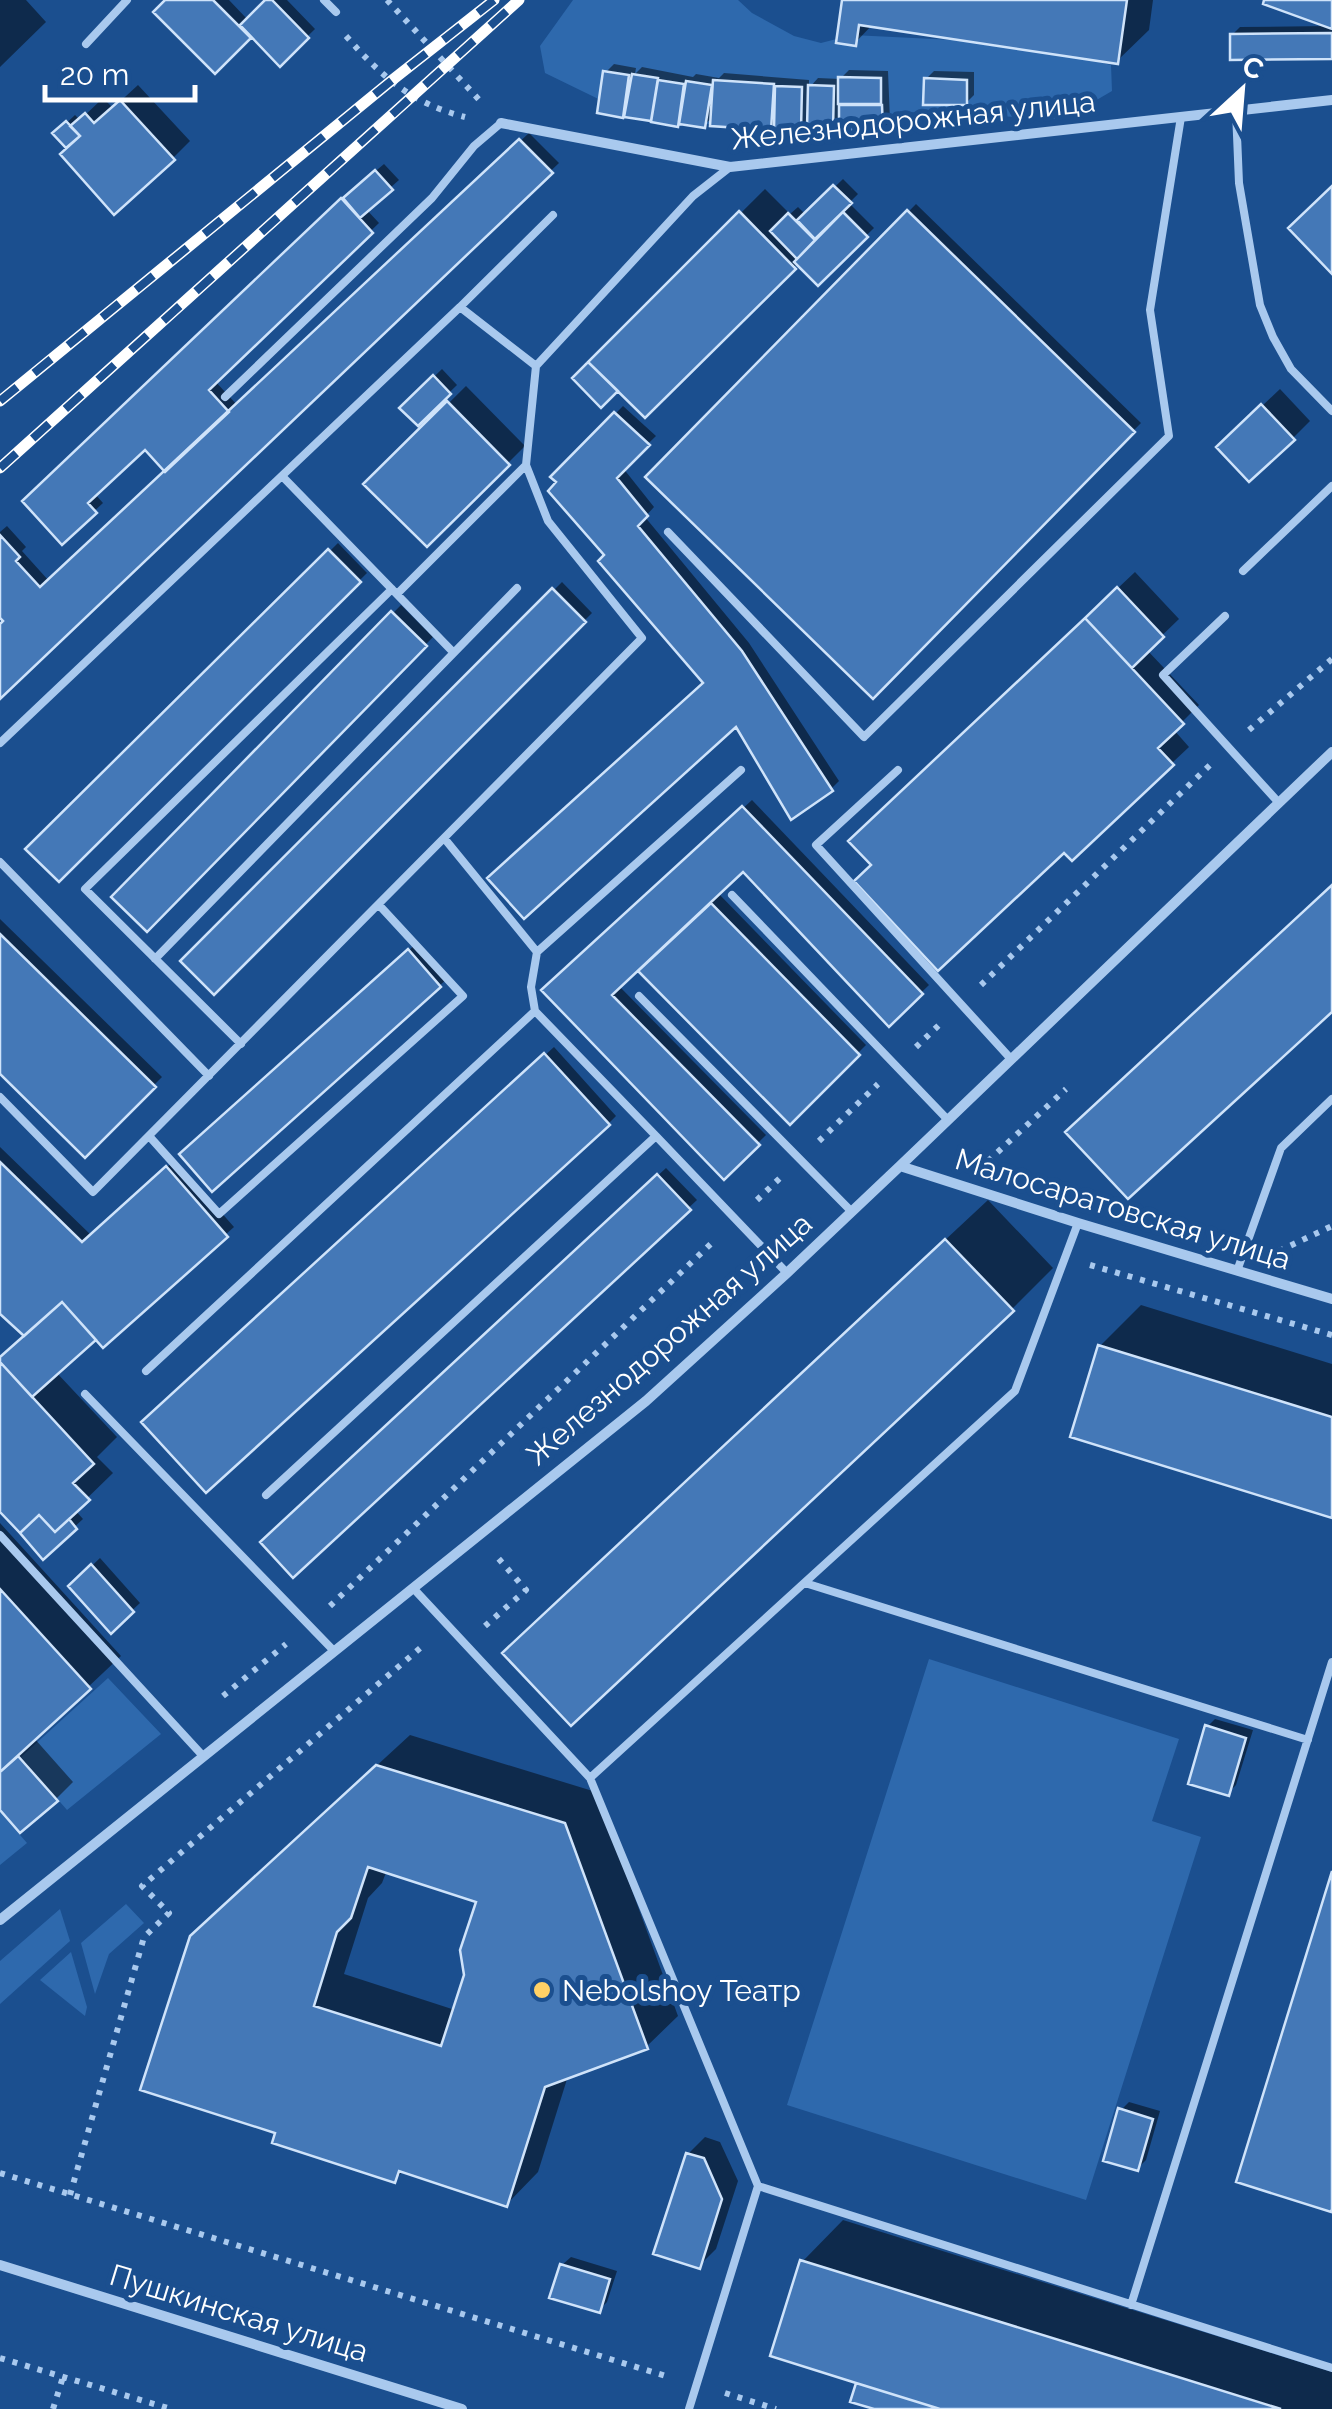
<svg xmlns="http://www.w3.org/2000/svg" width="1332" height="2409" viewBox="0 0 1332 2409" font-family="Raleway,sans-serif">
<rect width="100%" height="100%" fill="#1b4f8f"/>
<path fill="#2e69ad" d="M573,0H738L752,13L794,36L821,43L852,35L954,40L1086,59L1111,65L1112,91L1064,119L908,112L795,138L621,110L545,73L540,46Z
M929,1659L1179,1739L1152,1821L1201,1837L1086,2200L787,2105Z
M108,1678L161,1734L67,1810L21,1757Z
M0,1812L27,1843L0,1865Z
M126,1904L144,1923L109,1954L95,1994L81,1943Z
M60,1909L70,1941L0,2004V1961Z
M71,1952L87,2007L85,2016L40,1980Z"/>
<path fill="#0007" fill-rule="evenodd" d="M0,0H26L46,22L0,67Z
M168,0H229L248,20L269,0H287L315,29L280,63L252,33L215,70Z
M845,0H1153L1149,30L1117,61L873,24L855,43Z
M1267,0H1332V55L1232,35L1240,27L1329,26Z
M614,64L636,68L635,74L642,67L693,77L696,74L719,78L724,73L809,80V88L818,78L840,79L849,70L888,71L890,121L882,129L841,118L832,127L809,118L800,128L777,121L770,127L714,116L704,125L680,121L677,124L600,111L606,72Z
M934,71L974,72V95L966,103L926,79Z
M138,85L190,141L173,158L69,148L56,133L75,115L80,120L103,98L113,108Z
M529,133L559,163L0,696V627L7,621L0,614V532L7,526L26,547L22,551L49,581L168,472L145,447L95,494L103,503L62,541L33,494L352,191L384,164L399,180L366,209L379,223L215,381L238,406Z
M843,179L858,194L849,203L874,228L818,283L798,263L645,415L618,388L575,378L765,189L790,214L798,207L806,215Z
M916,204L1141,423L873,696L649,477Z
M442,369L457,385L418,423L402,408Z
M466,386L525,446L427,544L367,484Z
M1280,389L1310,421L1293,438L1219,447Z
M623,406L656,436L623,468L654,507L645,517L749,643L839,781L831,789L737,723L608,555L553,477Z
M338,543L367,573L59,879L29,849Z
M1135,572L1179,619L1147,650L1199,705L1174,730L1189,747L1172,763L1064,849L874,865L868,824Z
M562,582L592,613L214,991L184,961Z
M401,605L433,637L147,929L115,897Z
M752,800L929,985L889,1024L743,869L718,893L866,1045L790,1121L638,967L619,986L766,1135L724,1176L545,990Z
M0,919L162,1077L85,1154L0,1070Z
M417,943L448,978L213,1188L190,1146Z
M554,1047L616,1116L609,1123L144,1422Z
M0,1147L91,1235L175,1160L234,1227L103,1344L96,1336L56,1372L117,1437L97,1457L113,1473L75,1510L83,1519L43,1556L0,1508V1358L26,1334L0,1310Z
M666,1168L697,1200L294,1574L263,1542Z
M988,1200L1053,1268L1012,1309L505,1653L546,1612Z
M1141,1305L1332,1364V1515L1100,1346Z
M0,1523L121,1656L34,1738L73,1782L56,1799L0,1806Z
M100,1558L140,1603L111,1630L71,1586Z
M1215,1719L1253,1730L1236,1785L1228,1793L1207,1727Z
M410,1735L596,1792L678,2016L646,2047L568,2076L538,2172L507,2204L404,2170L395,2180L278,2132L225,1905ZM387,1870L479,1900L466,1975L455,2010L344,1974L368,1898L382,1883Z
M1129,2102L1160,2111L1146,2160L1138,2168L1121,2110Z
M705,2137L720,2142L738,2181L716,2249L699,2266L688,2154Z
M843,2220L1332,2372V2409H883L858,2384L802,2262Z
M571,2257L617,2271L607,2302L599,2310L562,2265Z"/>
<path fill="#4478b7" stroke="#cfe3fa" stroke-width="2.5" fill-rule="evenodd" d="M165,0H213L251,38L215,74L153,12Z
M265,0H272L309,38L280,67L240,25Z
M842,0H1127L1118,64L859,25L856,46L836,43Z
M1264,0H1332V29L1263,4Z
M1332,33V59L1230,60V34Z
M603,71L629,75L623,118L597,113Z
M632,74L658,78L651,121L624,117Z
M838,77L881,78V104H838Z
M924,78L967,80V105H923Z
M658,80L684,84L678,127L651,122Z
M713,80L774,84L771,130L710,126Z
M686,81L712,85L705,128L679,124Z
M808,85L834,86L833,129L807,128Z
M775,86L802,87L801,130L774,129Z
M120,100L175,160L114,215L60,154L80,136L70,126L85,113L94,123Z
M839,105H882L883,131H839Z
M66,121L80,136L66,148L52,133Z
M519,139L553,173L0,699V624L3,621L0,618V535L20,557L16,561L40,587Z
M375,170L393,190L360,218L343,198Z
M833,185L852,203L815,239L797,220Z
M1332,186V274L1288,228Z
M341,198L373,233L209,390L229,412L165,472L145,450L88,503L97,513L62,545L22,501Z
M907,210L1135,432L873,699L645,477Z
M739,211L796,269L645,418L588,362Z
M843,212L868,237L818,286L794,262Z
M788,213L815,240L797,259L770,231Z
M588,362L618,391L601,408L572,378Z
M433,375L451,394L418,426L399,408Z
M447,401L510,465L427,547L363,484Z
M1261,404L1295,440L1249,482L1216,447Z
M614,412L650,445L617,478L648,516L638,526L742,651L833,791L791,820L736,727L524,919L487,878L703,683L598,561L604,555L548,491L556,482L550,477Z
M328,549L361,582L59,882L25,849Z
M1117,587L1164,637L1132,668L1085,618Z
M552,588L586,622L214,995L180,961Z
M391,611L427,646L147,932L111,897Z
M1085,618L1184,724L1158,748L1174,765L1072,861L1064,853L938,971L854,881L871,865L848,841Z
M742,806L923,994L889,1027L743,872L612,995L760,1145L724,1180L541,990Z
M1332,885V1012L1128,1199L1065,1132Z
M711,903L860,1055L790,1125L638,971Z
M0,934L156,1087L85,1158L0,1074Z
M408,949L441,987L212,1192L179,1154Z
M544,1053L610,1125L206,1493L141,1422Z
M0,1162L82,1242L166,1166L228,1237L103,1348L62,1302L24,1336L0,1314Z
M657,1174L691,1210L293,1578L260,1542Z
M945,1239L1014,1311L571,1726L502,1653Z
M62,1302L96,1340L32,1397L0,1362V1357Z
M1098,1345L1332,1417V1518L1070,1437Z
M0,1362L94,1464L73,1483L90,1500L55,1532L39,1515L20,1533L0,1512Z
M39,1515L55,1532L69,1519L77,1529L43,1560L20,1533Z
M91,1564L134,1612L111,1634L68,1586Z
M0,1589L91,1689L0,1772Z
M1205,1725L1246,1738L1229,1796L1188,1784Z
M18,1756L58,1801L20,1833L0,1810V1772Z
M376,1765L565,1823L648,2049L545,2087L507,2207L399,2171L395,2183L272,2143L275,2133L140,2090L190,1936ZM368,1867L476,1902L460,1950L464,1975L441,2046L314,2006L337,1932L351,1918Z
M1332,1871V2209L1331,2212L1236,2182Z
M1118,2108L1153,2119L1138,2171L1103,2161Z
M686,2153L704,2158L722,2199L700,2269L653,2254Z
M800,2260L1114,2357L1281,2409H940L856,2383L770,2356Z
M560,2264L610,2279L600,2313L549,2298Z
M856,2383L940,2409H874L850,2402Z"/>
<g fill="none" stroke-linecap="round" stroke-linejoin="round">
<path stroke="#a9c9ee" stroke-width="6" stroke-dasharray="5 8" stroke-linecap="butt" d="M387,0L483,104
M346,36C382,77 411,103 465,117
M1249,730L1332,659
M981,985L1210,765
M916,1047L939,1025
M819,1141L878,1084
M988,1161L1066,1089
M757,1200L781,1177
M1279,1251L1332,1226
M1090,1265L1332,1335
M330,1606L716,1239
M485,1626L526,1590L498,1558
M223,1696L286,1644
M0,2173L669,2377
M70,2195L144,1937L169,1913L142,1886L425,1644
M0,2358L171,2409
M725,2393L776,2409
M53,2409L63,2377"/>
<path stroke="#a9c9ee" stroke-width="8" d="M324,0L336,12
M86,44L127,0
M1236,111L1239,183L1260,305L1273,337L1291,369L1332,411
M460,307L553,215
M225,397L432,198L474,146L501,123
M282,476L453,652
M668,532L864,737L1169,436L1150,310L1181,117
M1243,571L1332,486
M397,594L526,465
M1225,616L1163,675L1279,803
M0,743L460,307L536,366
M898,770L816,845L1011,1059
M0,862L209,1076
M732,895L947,1119
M537,952L741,770
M155,959L517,588
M639,996L851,1211
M241,1044L85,889L392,589
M0,1097L93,1192L444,838
M149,1136L219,1214L463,996L379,905
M656,1136L787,1273
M1237,1271L1281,1148L1332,1099
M146,1371L535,1011
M85,1394L334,1651
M266,1495L656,1136L535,1011L531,987L537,952L444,838L642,638L548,521L526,465L536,366L693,196L730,167
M0,1535L203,1756
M805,1583L1308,1740
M413,1588L590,1778L1015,1391L1078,1223
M590,1778L758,2186L689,2409
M758,2186L1332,2368
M1131,2305L1332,1662"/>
<path stroke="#a9c9ee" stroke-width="10" d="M501,123L730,167L1332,100
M900,1166L1078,1223L1332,1299
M0,1920L646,1401L787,1273L900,1166L1332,752
M0,2265L462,2409"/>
<defs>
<path id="rail" d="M0,401L391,81L494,0
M0,468L519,0"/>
</defs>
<use href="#rail" stroke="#fff" stroke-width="11"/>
<use href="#rail" stroke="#1b4f8f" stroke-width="8" stroke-dasharray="22" stroke-linecap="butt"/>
</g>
<circle fill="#ffd166" stroke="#1b4f8f" stroke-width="4" cx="542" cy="1990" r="10"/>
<g text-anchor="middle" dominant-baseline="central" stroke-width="10" stroke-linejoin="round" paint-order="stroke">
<g font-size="30" fill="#fff" stroke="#1b4f8f">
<text transform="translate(913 120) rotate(-6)">Железнодорожная улица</text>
<text transform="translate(1123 1209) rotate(17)">Малосаратовская улица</text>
<text transform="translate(669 1339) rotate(-41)">Железнодорожная улица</text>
<text transform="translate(239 2313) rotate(17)">Пушкинская улица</text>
</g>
<g font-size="30" fill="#fff" stroke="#1b4f8f" text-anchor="start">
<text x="562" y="1990">Nebolshoy Театр</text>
</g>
</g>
<g transform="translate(1242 90) rotate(26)" stroke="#1b4f8f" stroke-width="8" paint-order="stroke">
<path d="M0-8L18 38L0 25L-18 38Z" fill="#ffffff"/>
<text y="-15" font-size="28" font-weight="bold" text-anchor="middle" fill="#ffffff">С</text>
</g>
<path d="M45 85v15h150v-15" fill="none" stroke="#ffffff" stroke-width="5"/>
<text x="60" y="85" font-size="30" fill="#ffffff" stroke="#1b4f8f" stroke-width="8" paint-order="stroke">20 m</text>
</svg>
